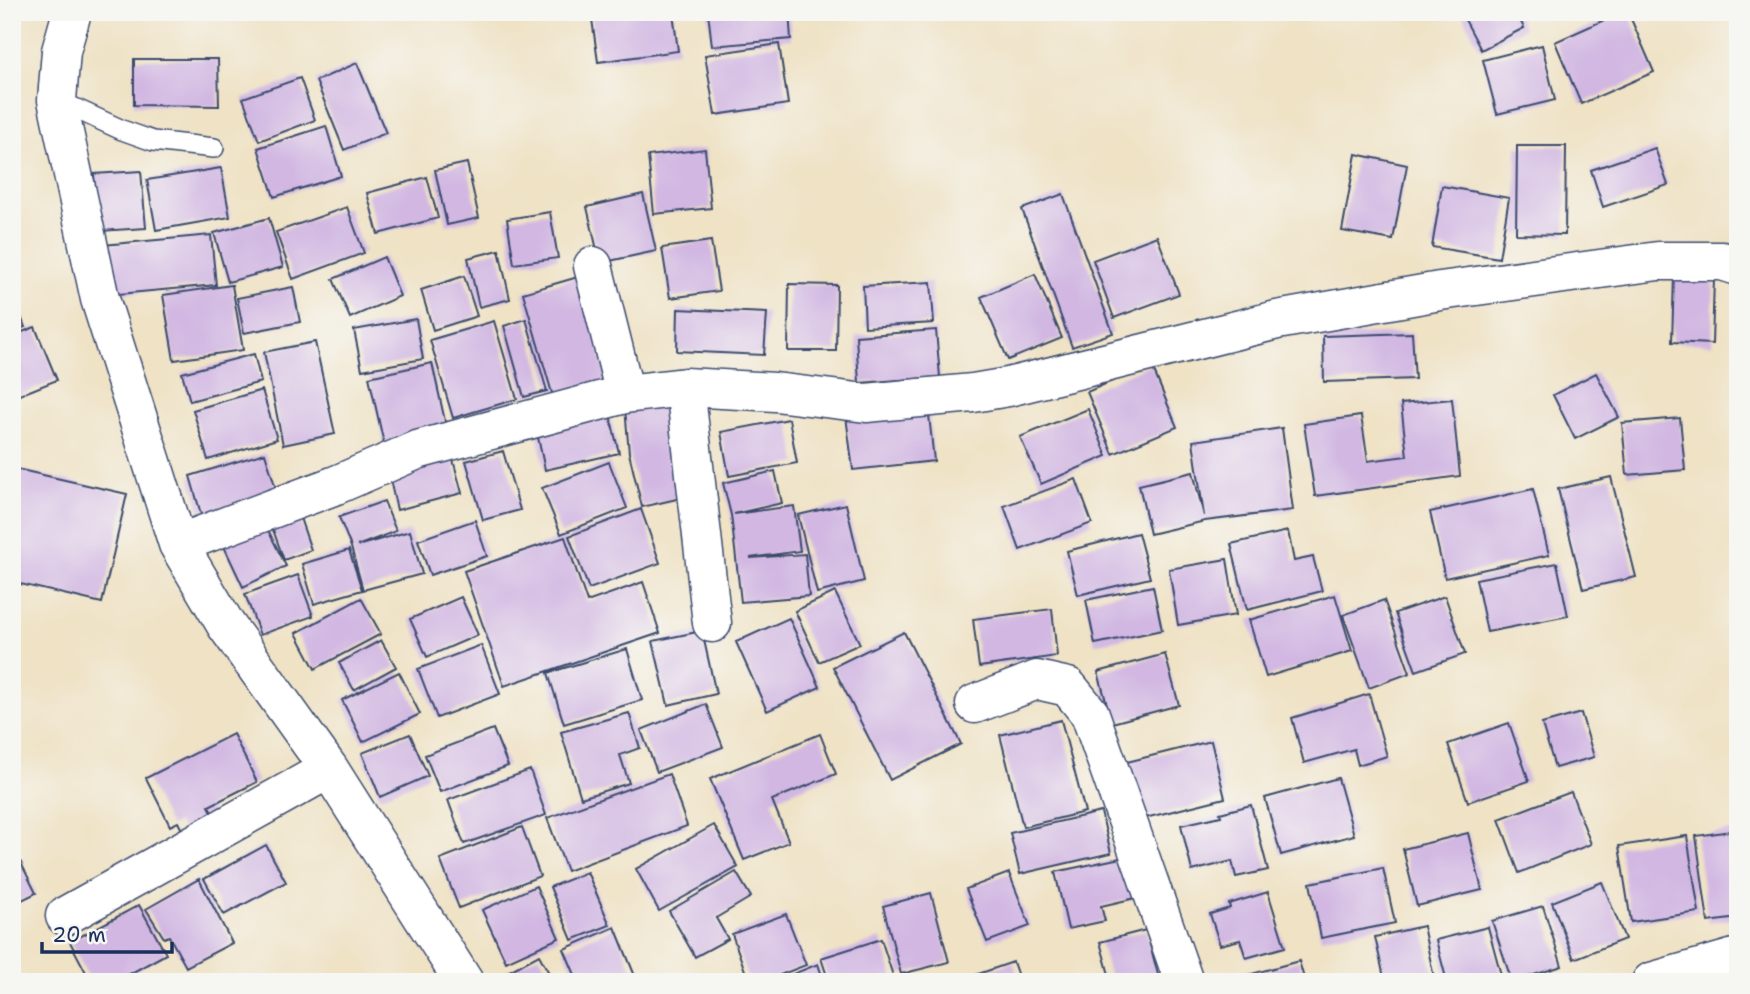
<svg xmlns="http://www.w3.org/2000/svg" width="1750" height="994" viewBox="0 0 1750 994" font-family="'Shantell Sans',sans-serif">
<rect width="100%" height="100%" fill="#f6f6f2"/>
<filter id="ink" filterUnits="userSpaceOnUse"><feTurbulence type="fractalNoise" baseFrequency=".0143" numOctaves="2"/><feDisplacementMap in="SourceGraphic" scale="14" xChannelSelector="R" yChannelSelector="G"/><feConvolveMatrix kernelMatrix="1 2 1 2 8 2 1 2 1" color-interpolation-filters="sRGB"/></filter>
<filter id="wash" filterUnits="userSpaceOnUse"><feTurbulence type="fractalNoise" baseFrequency=".00686" numOctaves="4" result="noise"/><feDisplacementMap in="SourceGraphic" scale="28" xChannelSelector="R" yChannelSelector="G"/><feGaussianBlur stdDeviation="1.57" result="paint"/><feColorMatrix in="noise" values="0 0 0 0 0 0 0 0 0 0 0 0 0 0 0 0 0 1.4 0 .05"/><feComposite in="paint" operator="in"/></filter>
<g filter="url(#wash)">
<rect width="100%" height="100%" fill="#efe2c5"/>
<g id="blocks">
<path fill="#d1b7e2" d="M591,12H673L678,51L598,62Z
M708,12H789L791,39L712,46Z
M1471,12H1516L1524,28L1481,50L1463,16Z
M1622,12H1628L1654,72L1581,104L1555,42Z
M779,44L788,104L715,115L705,55Z
M1542,45L1555,100L1497,114L1483,60Z
M134,59H218L219,106L134,105Z
M357,63L386,133L344,150L316,81Z
M300,78L315,120L259,141L243,98Z
M326,126L341,176L274,197L258,148Z
M1517,146H1566L1565,235L1516,234Z
M1655,148L1668,185L1603,207L1591,170Z
M705,149L711,208L654,214L648,156Z
M1356,154L1407,165L1393,240L1342,231Z
M467,163L479,218L447,225L435,170Z
M221,168L230,217L156,230L147,180Z
M141,171L146,228L99,231L94,174Z
M427,177L438,218L378,234L367,193Z
M1442,186L1509,198L1499,258L1432,247Z
M643,194L656,251L600,263L587,207Z
M1063,194L1113,333L1072,347L1022,209Z
M347,207L364,253L293,279L276,232Z
M550,212L558,258L514,264L507,219Z
M269,218L283,267L228,282L214,233Z
M211,235L216,285L108,295L103,245Z
M1157,236L1179,294L1114,318L1093,260Z
M711,241L719,291L670,298L662,248Z
M499,250L510,299L479,307L468,258Z
M384,257L400,296L350,318L333,279Z
M1035,274L1062,338L1008,360L981,297Z
M464,276L477,316L433,330L421,290Z
M1674,276L1714,278L1712,344L1672,342Z
M578,277L609,384L554,400L523,293Z
M931,282L934,323L865,327L863,286Z
M789,284L837,285L836,351H788Z
M232,285L243,350L174,360L163,295Z
M293,287L300,322L244,333L237,298Z
M12,293L25,327L12,331Z
M678,309L767,313L764,355L677,351Z
M416,319L423,359L362,370L354,330Z
M526,319L547,391L524,397L504,326Z
M494,321L517,399L453,418L430,340Z
M35,327L57,380L12,398V336Z
M936,330L940,377L859,383L856,336Z
M1412,333L1415,379L1324,382L1323,336Z
M315,342L335,434L283,445L264,352Z
M254,354L261,382L190,401L182,373Z
M432,363L447,430L384,444L369,377Z
M1151,364L1177,427L1113,454L1087,392Z
M1596,373L1619,417L1575,439L1553,395Z
M262,390L277,439L208,460L193,410Z
M673,396L690,496L642,507L629,453L625,408Z
M1452,399L1460,476L1315,496L1304,424L1361,416L1368,461L1407,456L1401,404Z
M928,406L934,461L853,470L846,416Z
M1088,409L1107,456L1041,484L1020,437Z
M609,411L619,453L545,470L536,428Z
M1680,418L1685,470L1627,475L1622,423Z
M789,419L797,463L729,476L721,432Z
M1282,428L1293,510L1205,521L1150,534L1139,485L1193,472L1204,516L1193,441Z
M503,451L520,510L483,520L466,461Z
M265,453L281,505L205,528L190,476Z
M452,456L462,493L397,510L388,471Z
M609,462L627,508L561,534L542,488Z
M12,468L127,494L102,603L12,582Z
M775,471L782,503L734,514L794,506L800,551L750,558L805,554L809,596L741,602L731,515L723,483Z
M1611,477L1636,577L1583,589L1558,489Z
M1076,479L1092,523L1020,550L1004,506Z
M1533,489L1549,555L1445,578L1430,512Z
M384,501L396,531L357,546L410,531L422,574L363,590L351,547L339,517Z
M846,504L864,581L817,593L798,515Z
M641,509L660,563L589,589L569,536Z
M299,515L311,550L284,560L271,524Z
M263,520L286,566L243,587L221,540Z
M475,520L487,556L430,575L418,540Z
M1288,531L1294,561L1313,557L1322,591L1247,610L1231,544Z
M1138,533L1150,578L1078,595L1067,551Z
M565,537L587,602L643,582L660,633L504,686L464,571Z
M349,550L362,590L314,604L302,564Z
M1227,559L1236,615L1178,625L1169,569Z
M1557,563L1568,616L1487,632L1476,579Z
M298,575L313,616L260,635L245,594Z
M1153,586L1162,630L1095,644L1086,600Z
M835,592L860,644L819,662L795,611Z
M1335,595L1352,651L1266,677L1249,620Z
M1445,596L1465,654L1416,671L1395,613Z
M461,597L478,635L427,657L410,619Z
M361,598L381,634L315,669L296,633Z
M1384,600L1410,673L1369,688L1343,615Z
M1052,609L1057,656L979,667L973,619Z
M789,618L820,687L767,711L736,642Z
M702,631L716,694L668,705L653,641Z
M904,632L961,744L890,780L833,667Z
M381,640L396,667L354,690L339,663Z
M481,645L500,694L437,718L418,669Z
M627,649L642,700L564,724L548,673Z
M1165,654L1179,705L1112,723L1098,672Z
M399,672L420,714L363,742L342,700Z
M1369,694L1387,756L1358,765L1354,749L1304,763L1292,718Z
M706,704L723,747L657,772L641,730Z
M629,713L640,748L620,755L629,783L581,798L561,732Z
M1581,713L1594,757L1555,768L1542,724Z
M1061,720L1085,812L1023,827L1000,735Z
M1509,723L1529,781L1468,802L1448,744Z
M493,729L508,766L440,792L425,755Z
M233,734L257,782L209,806L217,822L186,838L178,822L170,826L146,778Z
M410,734L428,776L380,797L362,753Z
M820,734L836,774L772,800L789,842L744,860L710,779Z
M1211,741L1225,798L1137,820L1123,763Z
M530,770L546,815L464,844L448,800Z
M669,774L687,826L567,871L547,818Z
M1338,778L1354,835L1281,855L1265,798Z
M1571,792L1591,844L1519,873L1499,819Z
M1251,805L1268,870L1236,877L1232,861L1192,871L1181,825L1221,816L1220,813Z
M1101,812L1111,853L1020,874L1010,833Z
M714,825L738,867L659,911L636,869Z
M522,827L540,876L459,908L440,859Z
M1738,830V918L1708,922L1696,836Z
M1468,833L1482,890L1417,906L1403,849Z
M1687,836L1699,912L1631,922L1619,846Z
M12,845L36,893L12,905Z
M266,845L286,882L224,915L204,879Z
M1130,856L1140,897L1101,906L1105,921L1068,929L1055,872Z
M1383,868L1395,923L1321,938L1310,883Z
M587,872L610,925L572,940L550,887Z
M736,872L751,897L716,918L728,939L695,957L669,911Z
M1009,873L1030,926L987,942L966,889Z
M199,879L232,943L186,967L169,936L164,938L146,909Z
M1602,882L1625,939L1574,959L1552,902Z
M536,886L559,938L506,962L482,910Z
M1268,892L1285,947L1246,958L1240,940L1220,945L1210,914L1230,908L1229,904Z
M931,893L949,962L901,974L883,906Z
M139,905L166,954L115,982H91L70,942Z
M1543,906L1562,966L1512,982L1492,921Z
M786,914L806,965L762,982H749L732,934Z
M1423,926L1435,982H1385L1375,937Z
M615,927L635,976L621,982H578L564,949Z
M1488,927L1501,975L1475,982H1447L1436,940Z
M1146,930L1160,982H1111L1100,942Z
M881,939L895,982H829L821,958Z
M539,955L554,982H503L500,976Z
M1299,961L1305,982H1226V981Z
M1013,962L1020,982H958V981Z
M818,964L824,982H773Z"/>
</g>
</g>
<g filter="url(#ink)">
<use href="#blocks" fill-opacity="0" stroke="#3b4a6d" stroke-width="2"/>
<g fill="none" stroke-linecap="round" stroke-linejoin="round">
<defs>
<path id="lane" d="M57,100L122,130L153,141L214,148"/>
<path id="street" d="M72,12L61,51L57,100L100,299L178,544L226,625L329,769L464,982
M593,266L625,394
M685,387L712,623
M178,544L336,485L417,450L625,394L685,387L775,392L866,403L973,393L1008,387L1277,320L1440,291L1658,261H1722L1738,266
M975,704L1037,680L1068,687L1090,714L1184,982
M65,916L329,769
M1651,982L1738,957"/>
</defs>
<use href="#lane" stroke="#3b4a6d" stroke-width="22"/>
<use href="#street" stroke="#3b4a6d" stroke-width="41"/>
<use href="#lane" stroke="#fff" stroke-width="19"/>
<use href="#street" stroke="#fff" stroke-width="38"/>
</g>
</g>
<rect width="1750" height="994" fill="none" stroke="#f6f6f2" stroke-width="42"/>
<path d="M42 942v10h130v-10" fill="none" stroke="#1b2f5e" stroke-width="3.5"/>
<text x="52" y="942" font-size="21" fill="#1b2f5e" stroke="#f6f6f2" stroke-width="5" paint-order="stroke">20 m</text>
</svg>
